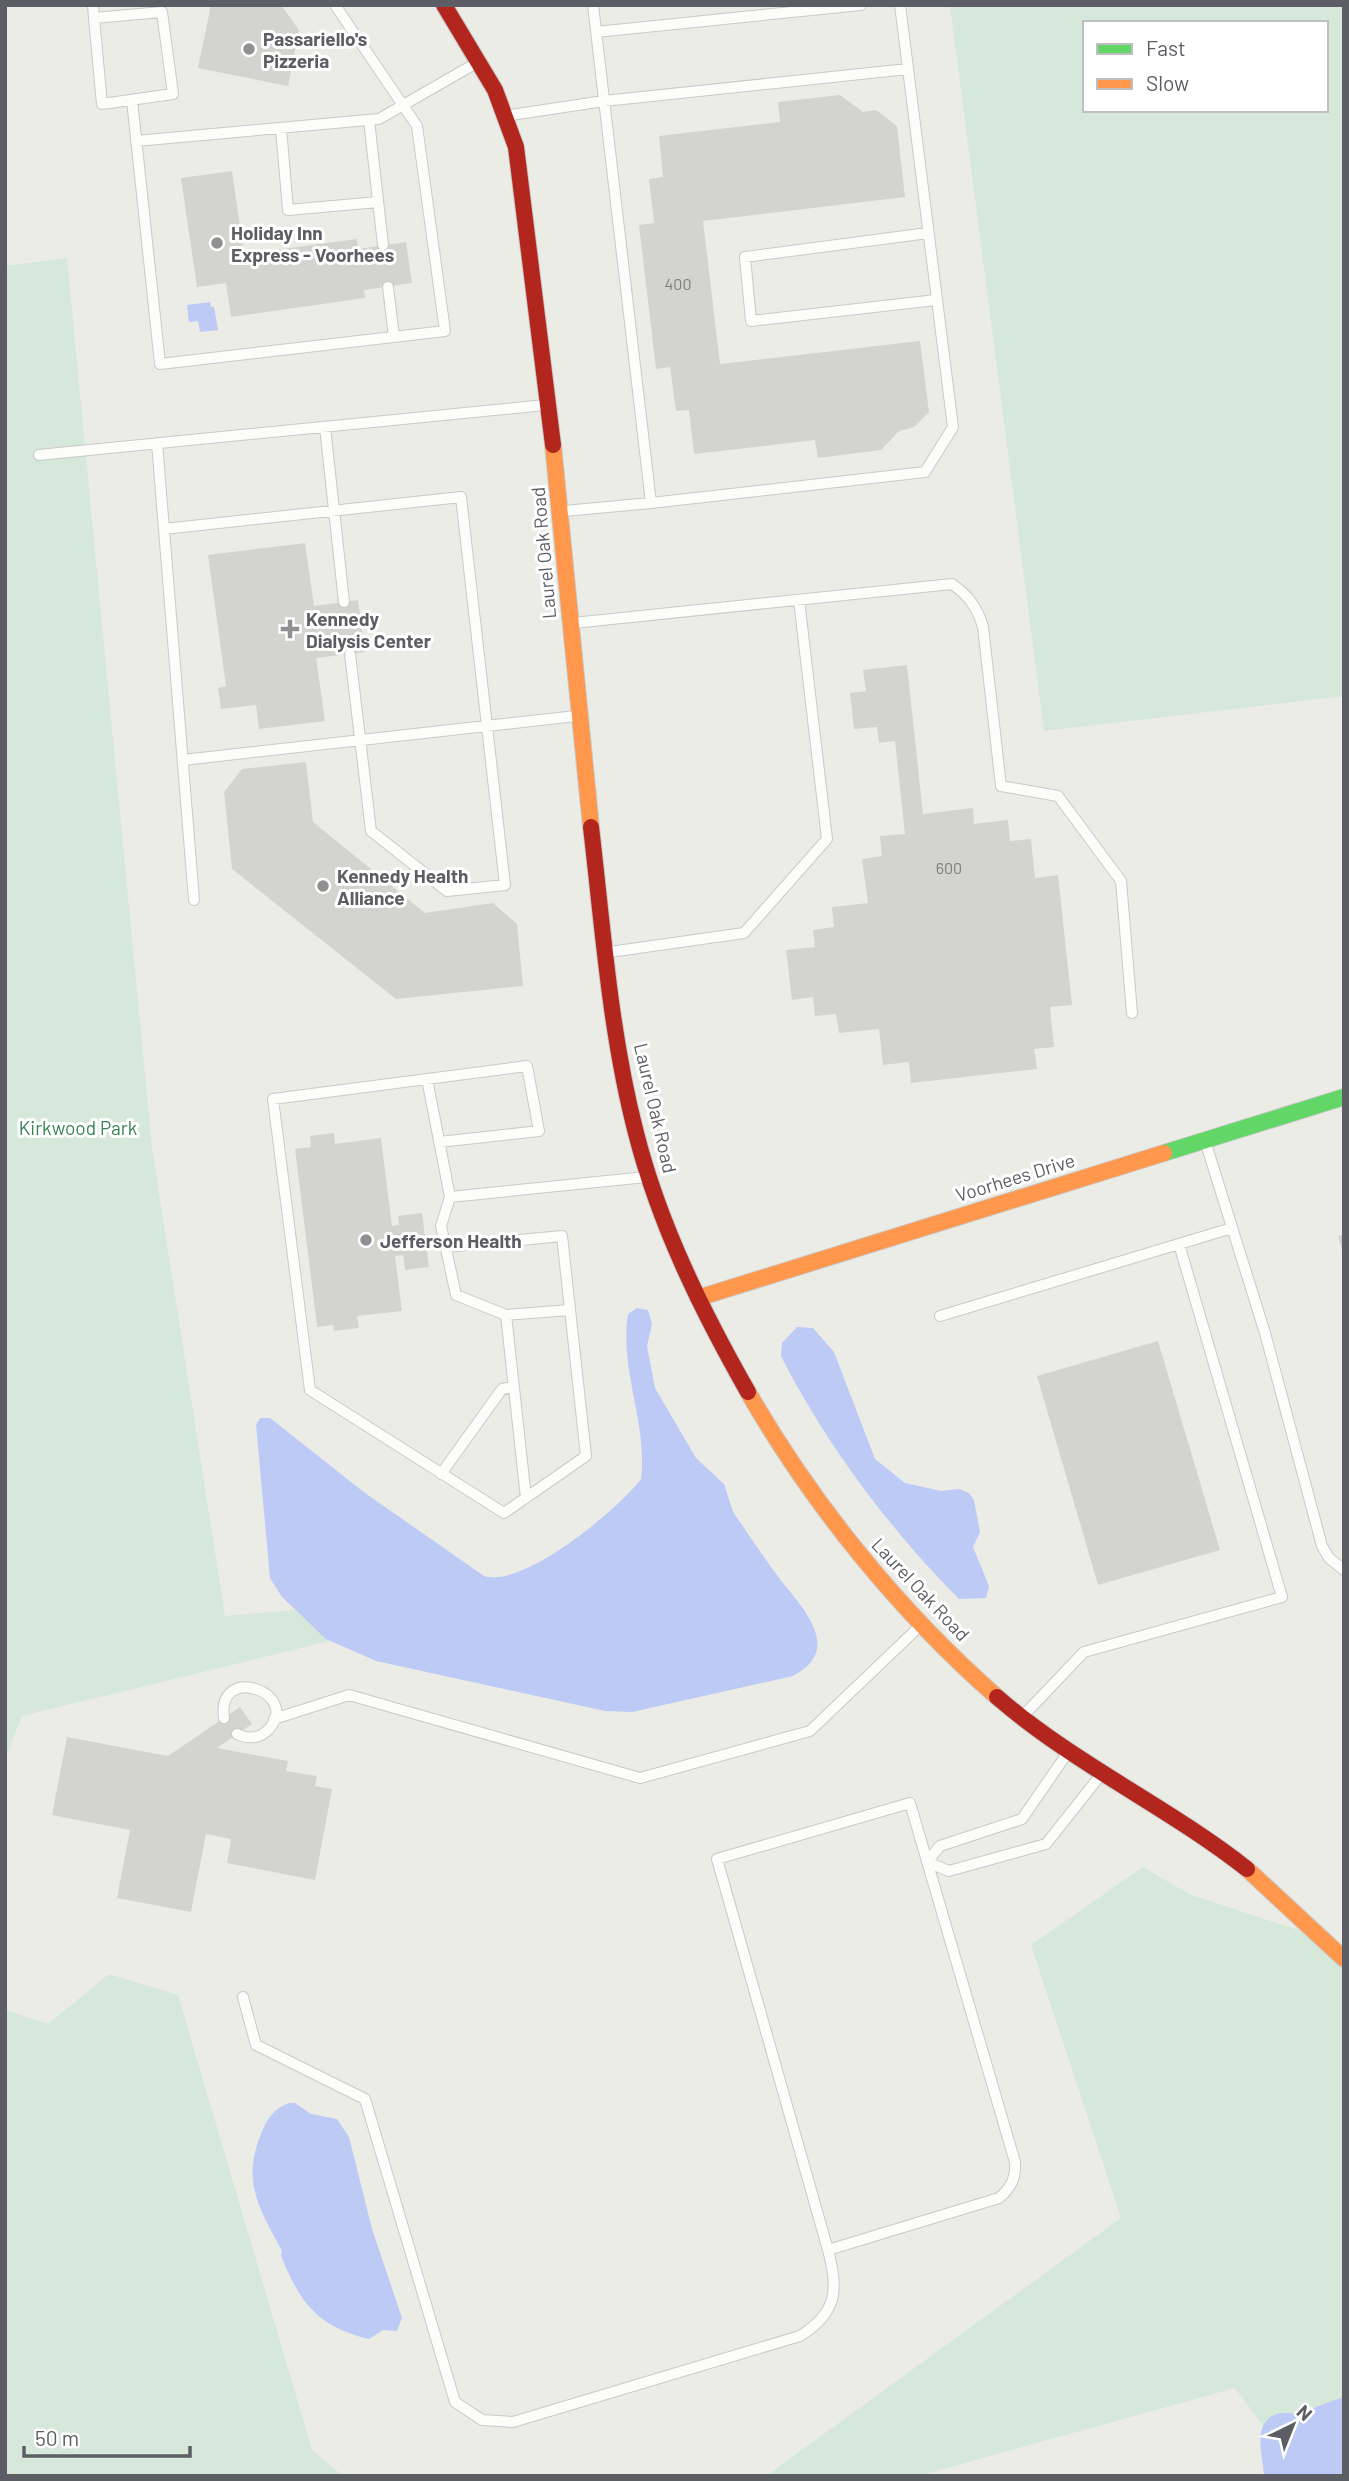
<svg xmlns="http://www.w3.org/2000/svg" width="1349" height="2481" viewBox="0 0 1349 2481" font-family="Barlow,sans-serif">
<rect width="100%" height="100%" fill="#ecece7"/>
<path fill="#d5e8d9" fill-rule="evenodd" d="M950,5H1344V696L1044,731ZM1085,23H1326V110H1085Z
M67,258L152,1148L225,1616L295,1610L330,1641L22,1716L5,1759V266Z
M1143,1867L1191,1895L1344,1945V2412L1263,2426L1235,2388L918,2476H766L1121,2218L1031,1945Z
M109,1974L178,1995L312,2450L343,2476H5V2010L48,2024Z"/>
<path fill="#bccaf5" d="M210,302L211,307H214L218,330L200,332L198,321L189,322L187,305Z
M637,1308L648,1310L652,1324L647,1346L655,1388L696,1458L724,1484L733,1512C749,1535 764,1558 780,1579C803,1609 844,1649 793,1676L632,1712L605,1711L376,1661L326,1639L282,1597L270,1578L256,1425L260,1418H270L365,1493L484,1576C522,1589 619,1509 641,1479C648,1424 619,1369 628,1314Z
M797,1327L813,1328L834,1352L875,1459L905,1483L941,1491L959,1489L969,1493L974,1500L980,1532L973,1547L989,1586L986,1598L959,1599C891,1531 825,1443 781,1356L782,1343Z
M289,2103H295L311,2114L337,2119L349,2137L372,2229L402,2318L397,2331L383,2330L369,2339C318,2327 300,2303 281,2256L282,2251C260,2209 241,2183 261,2134C267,2119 273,2109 289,2103Z
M1344,2397V2476H1264C1263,2457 1252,2425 1274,2415C1283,2411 1293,2415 1302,2412C1316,2408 1330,2401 1344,2397Z"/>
<path fill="#d3d3d0" d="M211,5H281L299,30L288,86L198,68Z
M840,95L863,112L876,110L897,126L905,197L703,221L720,364L920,341L929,412L914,427L899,431L881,450L818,458L815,440L694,454L689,410L676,411L670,367L656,369L639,225L654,223L649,179L663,177L659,136L780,122L778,102Z
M232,171L244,254L357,239L358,249L406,242L412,283L364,290L365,298L231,317L226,283L197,287L181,178Z
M305,543L314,606L358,600L365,652L316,658L325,721L259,729L256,705L221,709L218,688L226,686L208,555Z
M907,665L923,814L973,808L974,824L1008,820L1010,841L1031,839L1035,878L1058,875L1072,1005L1050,1007L1054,1047L1034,1049L1037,1069L911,1083L909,1062L883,1065L879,1029L839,1033L836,1014L815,1016L813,997L792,1000L786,950L815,947L813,930L834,927L832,907L868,903L862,859L882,856L880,836L905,834L895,741L879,743L877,727L854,729L850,693L866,691L863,670Z
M306,762L313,822L425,913L493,903L517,924L523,986L396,999L232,869L224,792L242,769Z
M334,1133L335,1144L381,1138L392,1226L399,1225L398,1216L422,1213L429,1267L405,1270L403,1255L395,1256L402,1311L357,1316L359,1328L334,1331L333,1325L317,1327L295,1149L311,1147L310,1136Z
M1344,1234V1253H1343L1338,1236Z
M1158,1341L1220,1550L1098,1585L1037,1376Z
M240,1707L252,1724L217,1748L288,1761L286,1771L317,1776L315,1786L332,1789L315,1880L227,1863L231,1839L206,1834L191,1912L117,1898L130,1830L52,1815L67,1737L168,1756Z"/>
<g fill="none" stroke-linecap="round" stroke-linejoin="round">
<defs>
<path id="lane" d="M93,5L94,18L102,104L173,94L162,12L94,18
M593,5L651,503L925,472L953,427L900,5
M596,32L861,5
M132,100L160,364L445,331L417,126L335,5
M511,115L604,101L908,69
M369,120L383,245
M281,128L288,210L378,202
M136,141L379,119L478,62
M928,233L745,257L751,321L936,300
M388,287L394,337
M325,427L344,602
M157,443L194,900
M39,455L545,405
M564,511L651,503
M164,529L461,497L505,885L447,891L371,831L350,654
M573,623L952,584C969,596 977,607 983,627L1001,786L1058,796L1121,881L1132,1013
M183,760L576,716
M610,952L744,933L827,839L799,600
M427,1079L450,1197L441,1226L456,1295L506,1315L526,1498
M439,1142L539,1131L527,1066L273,1099L310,1390L504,1513L586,1456L562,1236L446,1247
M1206,1144L1265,1333L1322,1546L1329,1558L1344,1570
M450,1197L646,1177
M506,1315L570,1310
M940,1316L1232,1228
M441,1474L502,1389L514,1387
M1023,1716L1084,1652L1282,1597L1179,1244
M224,1718C216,1662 303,1693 268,1730C259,1739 247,1739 237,1734
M274,1719L349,1695L640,1778L810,1731L920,1626
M1066,1755L1022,1819L940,1846L927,1862L949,1871L1046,1844L1100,1776
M243,1997L256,2045L365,2099L455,2402L482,2420L513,2422L800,2336C837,2313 839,2290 828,2250L717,1859L910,1803L1015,2162C1016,2178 1011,2188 999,2198L828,2250"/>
<path id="fast" d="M1164,1153L1344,1097"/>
<path id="slow" d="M553,445L591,827
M698,1298L1164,1153
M748,1392C813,1505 899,1611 997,1697
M1247,1869L1344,1959"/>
<path id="jam" d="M444,5L495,90L516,147L553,445
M591,827C603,929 610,1033 636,1133C659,1224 702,1311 748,1392
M997,1697C1074,1764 1167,1806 1247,1869"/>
</defs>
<use href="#lane" stroke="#c9c9c9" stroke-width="12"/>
<use href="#fast" stroke="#cacaca" stroke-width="18"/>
<use href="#slow" stroke="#cacaca" stroke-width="18"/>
<use href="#jam" stroke="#cacaca" stroke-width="18"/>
<use href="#lane" stroke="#fcfcfb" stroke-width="10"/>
<use href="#fast" stroke="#63d668" stroke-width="16"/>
<use href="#slow" stroke="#ff974d" stroke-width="16"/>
<use href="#jam" stroke="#b3261e" stroke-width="16"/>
</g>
<g fill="#8f9092" stroke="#fff" stroke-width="2.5">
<circle cx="249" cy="49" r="7"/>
<circle cx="217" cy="243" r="7"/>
<path d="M286.5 618.5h7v7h7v7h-7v7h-7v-7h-7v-7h7z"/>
<circle cx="323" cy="886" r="7"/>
<circle cx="366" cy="1240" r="7"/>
</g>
<g text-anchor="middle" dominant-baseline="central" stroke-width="6" stroke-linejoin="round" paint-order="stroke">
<g font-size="16" fill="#7c7c81">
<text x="678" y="283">400</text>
<text x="949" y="867">600</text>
</g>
<g font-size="19" font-weight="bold" fill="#5d5e65" stroke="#fff" text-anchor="start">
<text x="263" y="38">Passariello's<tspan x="263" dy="22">Pizzeria</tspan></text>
<text x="231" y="232">Holiday Inn<tspan x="231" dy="22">Express - Voorhees</tspan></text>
<text x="306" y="618">Kennedy<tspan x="306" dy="22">Dialysis Center</tspan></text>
<text x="337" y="875">Kennedy Health<tspan x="337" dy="22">Alliance</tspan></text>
<text x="380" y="1240">Jefferson Health</text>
</g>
<g font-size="19" fill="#5d5e65" stroke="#fff">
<text transform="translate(543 553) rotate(-95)">Laurel Oak Road</text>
<text transform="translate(656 1108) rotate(77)">Laurel Oak Road</text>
<text transform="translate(1015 1177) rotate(-17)">Voorhees Drive</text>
<text transform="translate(921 1589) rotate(47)">Laurel Oak Road</text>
</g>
<g font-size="19" fill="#388153" stroke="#fff">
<text x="78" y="1127">Kirkwood Park</text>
</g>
</g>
<rect width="1349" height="2481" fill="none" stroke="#5d5e65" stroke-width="14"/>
<rect x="1083" y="21" width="245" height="91" fill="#ffffff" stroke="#bebfc1" stroke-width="2"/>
<rect x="1097" y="44" width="35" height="10" fill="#63d668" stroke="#bebfc1" stroke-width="2"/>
<text x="1146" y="56" font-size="21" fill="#5d5e65">Fast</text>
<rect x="1097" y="79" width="35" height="10" fill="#ff974d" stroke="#bebfc1" stroke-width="2"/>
<text x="1146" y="91" font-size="21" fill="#5d5e65">Slow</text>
<g transform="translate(1293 2425) rotate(43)" stroke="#ffffff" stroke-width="5" paint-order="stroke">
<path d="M0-5L12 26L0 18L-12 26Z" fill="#5d5e65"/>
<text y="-10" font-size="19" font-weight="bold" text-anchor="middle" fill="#5d5e65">N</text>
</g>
<path d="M24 2446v10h166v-10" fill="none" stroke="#5d5e65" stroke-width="3.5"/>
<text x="35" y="2446" font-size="21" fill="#5d5e65" stroke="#ffffff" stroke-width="5" paint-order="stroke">50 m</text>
</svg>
